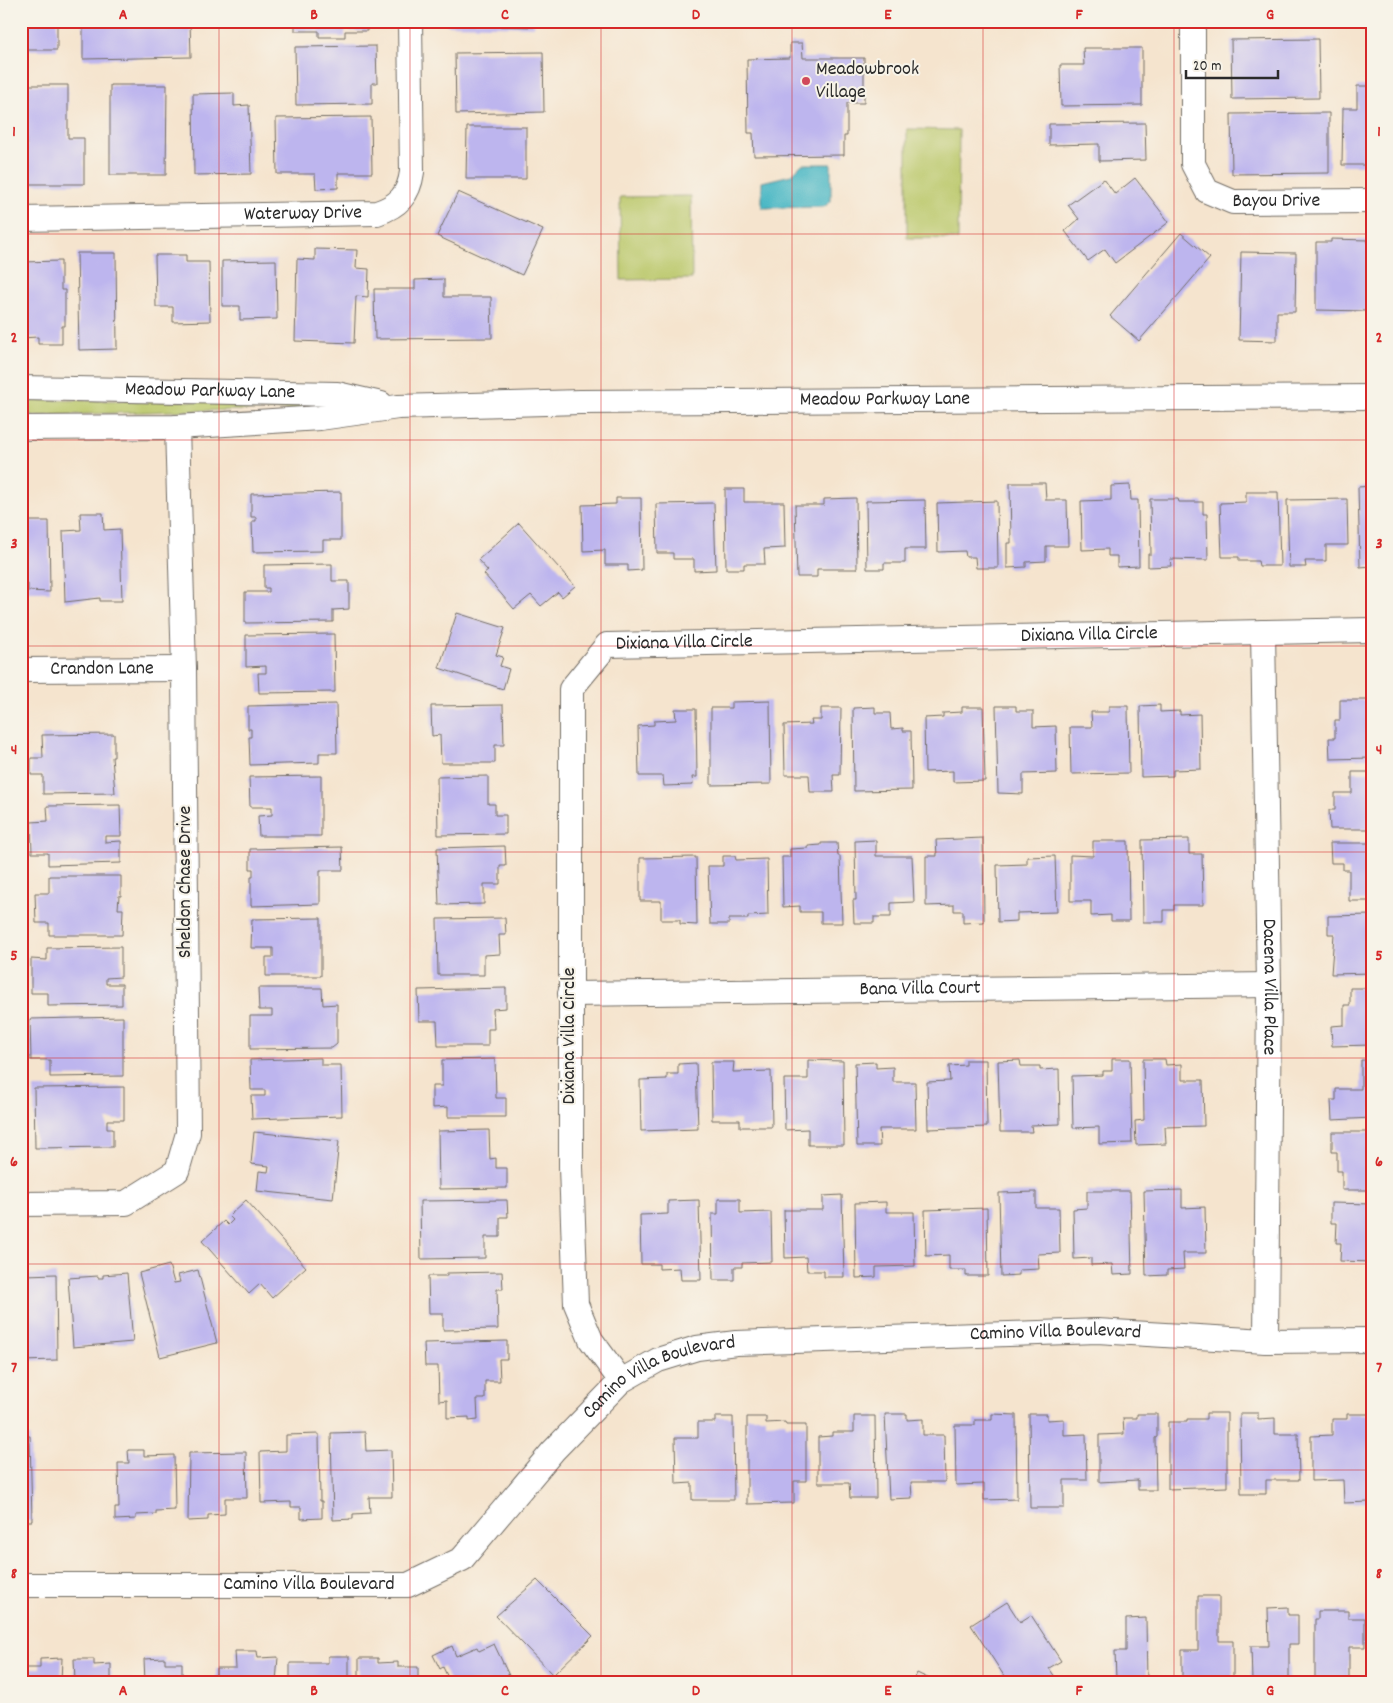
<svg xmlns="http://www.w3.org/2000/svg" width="1393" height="1703" viewBox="0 0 1393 1703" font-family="Dekko,sans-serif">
<rect width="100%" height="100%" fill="#f7f3e8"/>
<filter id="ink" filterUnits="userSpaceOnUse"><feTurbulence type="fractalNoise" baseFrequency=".02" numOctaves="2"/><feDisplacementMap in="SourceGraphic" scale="10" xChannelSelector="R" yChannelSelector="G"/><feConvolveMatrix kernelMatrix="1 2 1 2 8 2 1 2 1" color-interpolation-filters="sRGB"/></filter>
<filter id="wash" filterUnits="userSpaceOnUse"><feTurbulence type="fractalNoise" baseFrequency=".0096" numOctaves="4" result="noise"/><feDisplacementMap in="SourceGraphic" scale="20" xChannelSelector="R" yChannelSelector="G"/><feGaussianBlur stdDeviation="1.12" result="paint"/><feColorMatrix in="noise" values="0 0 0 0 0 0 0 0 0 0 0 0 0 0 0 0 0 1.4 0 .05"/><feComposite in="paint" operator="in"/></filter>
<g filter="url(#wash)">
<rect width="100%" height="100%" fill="#f5e4ce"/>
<path fill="#bac769" stroke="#72794a" d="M907,129L959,130L958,239L907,238Z
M691,196L692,279L621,280L620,197Z
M30,400L327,402V409L174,411L34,416L28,414L24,405Z"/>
<path fill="#4bb8c5" stroke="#3b7278" d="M802,164H831V201L824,207L762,208V182L791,175Z"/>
<g id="blocks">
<path fill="#bdb5ee" d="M21,21H57V50H23Z
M83,21H190L191,57L83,59Z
M295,21H367V31H345V37H319V31H295Z
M446,21H534V27L446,25Z
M1095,21H1158V24L1095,25Z
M1318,39L1319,98L1232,99L1231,40Z
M790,43H802L803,58H864V103H847V136H844V155L754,156L753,133H748L747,59L790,58Z
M376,46L377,83H372V104L296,105L295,47Z
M1083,48H1142V105L1061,106L1060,65H1084Z
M543,52L544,112L456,114L455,53Z
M26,85H68V138H84V184H27Z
M110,85H167L166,175H110Z
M1357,86H1372V165H1342L1343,108H1357Z
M234,93V106L249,105L251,174L194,175L193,94Z
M1329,113V173L1232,174L1231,114Z
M371,117L372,173H338V188L316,189L315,174H277L276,118Z
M1145,123L1146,160L1099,161V144L1049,145V124Z
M467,127H526V179H466Z
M1135,178L1169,222L1115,263L1105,249L1088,261L1065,231L1079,219L1068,205L1104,179L1115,194Z
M458,192L543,230L522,275L437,236Z
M1181,233L1210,258L1139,341L1110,316Z
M1331,239L1368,240V311L1316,310V242H1331Z
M315,249L357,250L356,268L369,269L368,297L356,296L354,343L295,341L297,259L315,260Z
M1241,252L1296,253L1295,312H1277V341L1239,340Z
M77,253H116L117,349L79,350Z
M155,255H186V262H209L210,321L173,322V307H156Z
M276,260L277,319L240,320V306H222V261Z
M61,261V290H65V326H62V344H38V337L21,338V262Z
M444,279V297H491L492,338L375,339L374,289H415V280Z
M1010,483H1045L1046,500H1067L1068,546H1046V561L1026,562V567L1007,568V543H1011Z
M1130,485L1131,500H1138L1139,566L1117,567V556H1108V549L1082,550L1081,501L1111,500V486Z
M1372,486V566L1360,567L1358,487Z
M725,489H744V502H784L785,548L764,549L765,564H744V569H726Z
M341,492V540H323V551L253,552L252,521H256V517H251V494Z
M1246,492H1278L1280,566H1259L1258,561H1239V557H1222L1220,503L1246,502Z
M616,498H641L642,570L628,571V565H605V550L583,551L582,505L616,504Z
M856,498L857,569H817V577H797L795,505H824V499Z
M1150,499H1178L1179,502H1203V514H1207L1208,560L1170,559L1171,566L1148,567V554H1151Z
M1347,499L1348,545H1326V561H1305L1306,567H1289L1287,500Z
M925,500L926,549H905V563H884V569H867L866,501Z
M997,501L998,568H976L975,557H966L965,551L938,552L937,503Z
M714,503L716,570L694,571V559H673V553H657L656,504Z
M80,513H103L104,530L120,529L122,601H100V598L65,602L63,531L81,530Z
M21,521H49L50,592L28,591V584H21Z
M519,523L575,586L562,597L558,592L541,606L531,595L514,609L484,574L488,571L478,560Z
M332,564V581H349V609L333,610V622L245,623V592H269V588H264V565Z
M457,613L505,628L496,655L503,657L500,666L509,669L503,689L439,668Z
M334,634L335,692L259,693L258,673H266V666L246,667V635Z
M1340,700H1372V758L1330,759L1329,738H1335V720H1340Z
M770,701L771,784L711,785V708H731V702Z
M336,704L337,753H319V763L250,765L249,737H251V729H248V706Z
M503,705L504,745H495V763H441L440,735L432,736L431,706Z
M1160,705V712L1180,711V715L1200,714L1201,769L1173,770V776L1141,777L1140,706Z
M996,706H1016V711H1033V727L1056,726L1057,773L1023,774V794L998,793Z
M1109,706H1128L1129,773L1071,774L1070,727H1092L1091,712H1109Z
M875,707V713H890L891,729L903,728V731H911L912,790L854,791L853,708Z
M962,707H983L985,781L953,782V771L925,772L924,718L943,717V713L962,712Z
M821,708H841L840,775H833L834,792H810L809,775H785L784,725L812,724L811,720H821Z
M675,709H696L697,777H692L693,785L664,786L663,776H639L638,726L654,725V721L676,720Z
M114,734V757H112L115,793L43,794V775H31V758H43L42,735Z
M1352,772H1372V829H1330L1329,810H1335V793H1352Z
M321,776V836H259L258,816L272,815V807H250L249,777Z
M488,776V804H495V815H506V834L438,835L437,777Z
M120,805L121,836H105V842L121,841V863L48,865V853H32L31,822L48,821L47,806Z
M983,838L984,922L963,923V911H954V905L926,906V856H937L936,840Z
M1189,839V854H1202L1203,905H1174V910H1164V922H1143L1142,840Z
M876,840V856H912L914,902L891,903V917H874V923H854L853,900H856L855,841Z
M1093,841H1128L1129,921H1111V915L1091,916V901H1070V855L1093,856Z
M821,843H837L838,856H840L842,923H821V912H800V906L783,907L782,857H790V849L808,848V846L821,845Z
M1330,843H1372V901H1349V870H1343V863H1331Z
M505,846L506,866H500V884H484V904L439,905L437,848Z
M342,847L343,870H320V904L251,906V877H253V869H250V849Z
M723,856H735L736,860L767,859L768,915L748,916V919H729V924H710L708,866H723Z
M1055,856L1057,912L1017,913V921L998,922L997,865L1027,864V857Z
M696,857L697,925L680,924V920H661V901H640V858Z
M49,876H121V896H119L118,909H123L122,935H49V923H36L35,893H49Z
M1372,915V973L1331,974L1334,934H1328V916Z
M321,918V976H266V957H273V948H251L252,919Z
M505,918L506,935H499L500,954L484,955V975H438L437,919Z
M121,947V977L106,978V984H122V1005L48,1006V993H31V959L47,960V948Z
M258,988H322L323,1005L337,1004V1044L332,1048L250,1049V1016H272V1010H259Z
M506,988V1008L493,1009L494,1029H488V1046H438L437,1021H419L418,990Z
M1350,988H1372V1045L1332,1046L1331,1026L1344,1025V1005H1350Z
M123,1017V1076L50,1077V1060H31L30,1019Z
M321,1058V1065H341L342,1116L252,1119L251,1096H265V1090H251L250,1060Z
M495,1059L496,1098H506V1117H448V1107L432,1108V1086H442V1060Z
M1112,1059H1130L1132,1143L1099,1144V1127L1073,1128L1072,1076L1103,1075V1071H1112Z
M1143,1059H1165L1166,1065L1182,1064V1080H1203L1204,1126L1165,1127L1166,1144L1136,1145L1135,1121L1144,1120Z
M808,1060L843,1061L844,1145H808V1129L785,1130L784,1079H808Z
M966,1060H986L987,1127L928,1129L927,1082L950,1081L949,1066L966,1065Z
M1020,1060L1021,1066H1040V1070L1059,1069L1060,1124L1031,1125L1032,1132H1000L998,1061Z
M1361,1060H1372V1118L1332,1120L1331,1100H1336V1089H1361Z
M711,1062H734L733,1072L771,1071L772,1127H740V1120H712Z
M876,1062V1068L893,1067V1082H915L916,1129H879L880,1146H857L855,1063Z
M696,1063L698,1129L641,1131L640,1080L667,1079V1074H678V1064Z
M124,1087V1120H107V1129H113V1147L35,1148L34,1088Z
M489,1130L490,1159L496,1158V1168H507V1188L439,1189L438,1131Z
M254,1132L339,1141L333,1199L257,1191L259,1171L268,1172L269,1166L251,1164Z
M1332,1132H1372V1190H1342V1171H1337V1152H1332Z
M1182,1190V1208L1205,1207L1206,1253H1183L1184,1269L1167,1270V1275L1146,1276L1144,1191Z
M1087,1191H1130L1132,1274L1113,1275L1112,1264L1091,1265V1258L1074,1259L1073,1209L1087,1208Z
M1036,1192V1208H1059L1060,1253L1038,1254L1039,1269L1019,1270V1275L1001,1276L999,1193Z
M842,1195L844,1277H824V1271H807L806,1257L785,1258L784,1210H823V1196Z
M718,1199H740V1213L771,1212L772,1262L742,1263V1267H734V1280H713L712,1214H718Z
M246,1200L306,1267L272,1298L260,1284L249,1294L202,1241L224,1221L228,1225L233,1220L229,1216Z
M507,1200L508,1217H500V1237H485V1258L421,1259L420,1201Z
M699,1200L701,1280H681L680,1268L659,1269V1264H641L640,1215L668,1214V1201Z
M886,1202V1212H914L915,1266L876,1267V1277L856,1278L855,1203Z
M1331,1203L1372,1204V1262L1340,1261L1341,1243H1336L1337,1223H1331Z
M987,1208L988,1276H966V1270H949V1255L926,1256L925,1210Z
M169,1265L174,1283L180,1282L178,1275L198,1270L217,1343L160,1357L139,1273Z
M502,1272L503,1289H497L498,1329L443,1330V1313H429L428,1276H447V1273Z
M127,1273L133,1342L73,1347L68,1278L98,1276V1278H103V1275Z
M56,1274L57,1360L21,1361V1295L26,1296L25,1275Z
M507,1341V1359H499L500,1381H485V1399H477L478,1420L469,1421V1417L447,1418V1400L439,1401L438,1366H425L424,1343Z
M1206,1413H1227V1487L1168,1489V1422H1187V1419H1206Z
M1240,1413H1258V1419L1275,1418V1434H1298L1299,1480H1266V1494H1241Z
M885,1414H907V1420L923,1419V1435H944L945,1482H911L912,1498L889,1499Z
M992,1414L1016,1415L1017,1499L984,1500V1484L956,1485L955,1425H975V1420H992Z
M1029,1414H1047V1420L1064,1419V1435L1086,1434L1087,1480H1064V1508H1030Z
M1137,1414H1157V1437L1155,1438L1156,1490H1138V1480L1099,1482V1435L1124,1434L1123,1418H1137Z
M1347,1414H1369V1502L1344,1503L1343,1480L1311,1481V1436L1332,1435V1419H1347Z
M854,1416H875L876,1498H850L849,1483H818V1437L832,1436V1432H854Z
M715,1417H733L734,1500H692V1483L676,1484L675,1438H698V1422H715Z
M747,1417H766V1423L785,1422L786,1425H806V1481H794V1503L747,1504Z
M365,1432L366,1451L391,1450L392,1497H369L370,1513L353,1514V1519L333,1520L331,1433Z
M319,1434L320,1501H322V1518L301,1519V1507H291V1502L261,1503L260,1452L286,1451V1435Z
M21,1436H30L32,1521H21Z
M128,1450H144V1456L174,1455L175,1510L156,1511V1514L136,1515V1519L115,1520V1508H119L118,1463H129Z
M246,1452L247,1498H225V1514L208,1515V1520L188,1521L189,1453Z
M537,1580L593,1636L553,1675L496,1616Z
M1198,1596H1219V1641H1233V1682H1197V1678H1182V1650H1198Z
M1007,1602L1020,1622L1031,1615L1061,1661L1049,1668L1055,1677L1048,1682H1008L971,1625Z
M1288,1607V1615H1298V1644H1289V1682H1252L1251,1646H1269L1268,1608Z
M1318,1611H1348V1618H1365V1647H1349V1682H1315V1619H1318Z
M1146,1618L1147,1682L1116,1679L1115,1651H1126V1619Z
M494,1644L512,1682H450L443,1667L440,1669L433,1655L452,1646L456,1656L477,1647L479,1651Z
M235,1651H257L258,1658L278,1657L276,1682H216V1668H236Z
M328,1656H349V1682H290V1663H328Z
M62,1658L61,1682H21V1668H40V1659Z
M165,1658V1663H182V1678H204V1682H145L144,1659Z
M359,1658H378V1663L398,1662V1667H418V1682H359Z
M74,1659H94V1665L111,1664V1679H132V1682H75Z
M917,1673L936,1682H913Z"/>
</g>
</g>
<g filter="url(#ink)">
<use href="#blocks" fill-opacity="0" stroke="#726c64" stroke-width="1"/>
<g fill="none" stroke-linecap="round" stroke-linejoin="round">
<defs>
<g id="street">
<path id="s1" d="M1193,21V164L1207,191L1233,202L1372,201"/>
<path id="s2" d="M21,219L377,213C398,206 409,195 412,172L410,21"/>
<path id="s3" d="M21,388L337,394L381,404"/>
<path id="s4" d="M21,428L177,427L320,418L398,407L580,402L1372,397"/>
<path id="s5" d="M1263,632L1269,985L1266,1341"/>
<path id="s6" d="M21,670L184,669"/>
<path id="s7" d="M570,994L1269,985"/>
<path d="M21,1204L126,1203L177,1171L188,1133L184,669L177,427"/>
<path id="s8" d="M621,1381L591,1340L576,1304L571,1167V689L607,645L1372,630"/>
<path id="s9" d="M21,1585H408L462,1559L553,1451L621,1381L658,1360L697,1348L736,1343L1097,1331L1266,1341L1372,1340"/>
</g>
</defs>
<use href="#street" stroke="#726c64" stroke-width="26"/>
<use href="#street" stroke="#fff" stroke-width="24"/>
</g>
</g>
<path fill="none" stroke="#d62828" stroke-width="1" stroke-opacity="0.55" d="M219,21V1682M410,21V1682M601,21V1682M792,21V1682M983,21V1682M1174,21V1682M21,234H1372M21,440H1372M21,646H1372M21,852H1372M21,1058H1372M21,1264H1372M21,1470H1372"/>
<circle fill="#d1495b" stroke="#f7f3e8" stroke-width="2" cx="806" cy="81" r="5"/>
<g text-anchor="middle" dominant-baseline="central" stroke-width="4" stroke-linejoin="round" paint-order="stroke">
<g font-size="20" fill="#2b2b2b" stroke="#f7f3e8" text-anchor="start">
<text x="816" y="70">Meadowbrook<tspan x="816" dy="23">Village</tspan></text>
</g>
<g font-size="20" fill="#2b2b2b" stroke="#f7f3e8">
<text stroke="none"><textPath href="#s1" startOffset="245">Bayou Drive</textPath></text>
<text stroke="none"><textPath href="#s2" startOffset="282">Waterway Drive</textPath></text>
<text stroke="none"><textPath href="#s3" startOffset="189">Meadow Parkway Lane</textPath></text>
<text stroke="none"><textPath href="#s4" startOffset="865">Meadow Parkway Lane</textPath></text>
<text stroke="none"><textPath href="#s8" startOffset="1244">Dixiana Villa Circle</textPath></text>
<text stroke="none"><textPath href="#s8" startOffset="839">Dixiana Villa Circle</textPath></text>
<text stroke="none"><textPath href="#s6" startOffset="81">Crandon Lane</textPath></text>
<text transform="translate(186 882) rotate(-90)">Sheldon Chase Drive</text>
<text stroke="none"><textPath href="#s5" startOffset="355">Dacena Villa Place</textPath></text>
<text stroke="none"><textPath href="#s7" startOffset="350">Bana Villa Court</textPath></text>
<text transform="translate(570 1036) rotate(-90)">Dixiana Villa Circle</text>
<text stroke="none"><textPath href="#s9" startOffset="1128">Camino Villa Boulevard</textPath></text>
<text stroke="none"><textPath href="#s9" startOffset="722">Camino Villa Boulevard</textPath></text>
<text stroke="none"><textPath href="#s9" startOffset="288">Camino Villa Boulevard</textPath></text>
</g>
</g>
<rect width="1393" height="1703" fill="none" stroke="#f7f3e8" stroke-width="55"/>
<path d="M1186 70v8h92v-8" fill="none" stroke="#2b2b2b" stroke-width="2.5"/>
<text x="1193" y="70" font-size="15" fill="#2b2b2b" stroke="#f7f3e8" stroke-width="4" paint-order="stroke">20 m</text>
<rect x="28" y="28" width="1338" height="1648" fill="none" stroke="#d62828" stroke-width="2"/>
<g font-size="16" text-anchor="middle" font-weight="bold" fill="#d62828">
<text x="123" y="19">A</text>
<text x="314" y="19">B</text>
<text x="505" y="19">C</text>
<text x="696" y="19">D</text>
<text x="888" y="19">E</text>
<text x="1079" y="19">F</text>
<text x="1270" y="19">G</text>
<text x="14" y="136">1</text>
<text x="1379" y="136">1</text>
<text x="14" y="342">2</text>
<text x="1379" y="342">2</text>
<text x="14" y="548">3</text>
<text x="1379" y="548">3</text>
<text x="14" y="754">4</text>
<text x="1379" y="754">4</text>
<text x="14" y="960">5</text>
<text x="1379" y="960">5</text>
<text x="14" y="1166">6</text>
<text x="1379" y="1166">6</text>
<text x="14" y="1372">7</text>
<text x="1379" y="1372">7</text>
<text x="14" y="1578">8</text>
<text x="1379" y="1578">8</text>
<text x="123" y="1695">A</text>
<text x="314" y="1695">B</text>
<text x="505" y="1695">C</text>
<text x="696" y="1695">D</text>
<text x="888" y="1695">E</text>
<text x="1079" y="1695">F</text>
<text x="1270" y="1695">G</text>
</g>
</svg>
